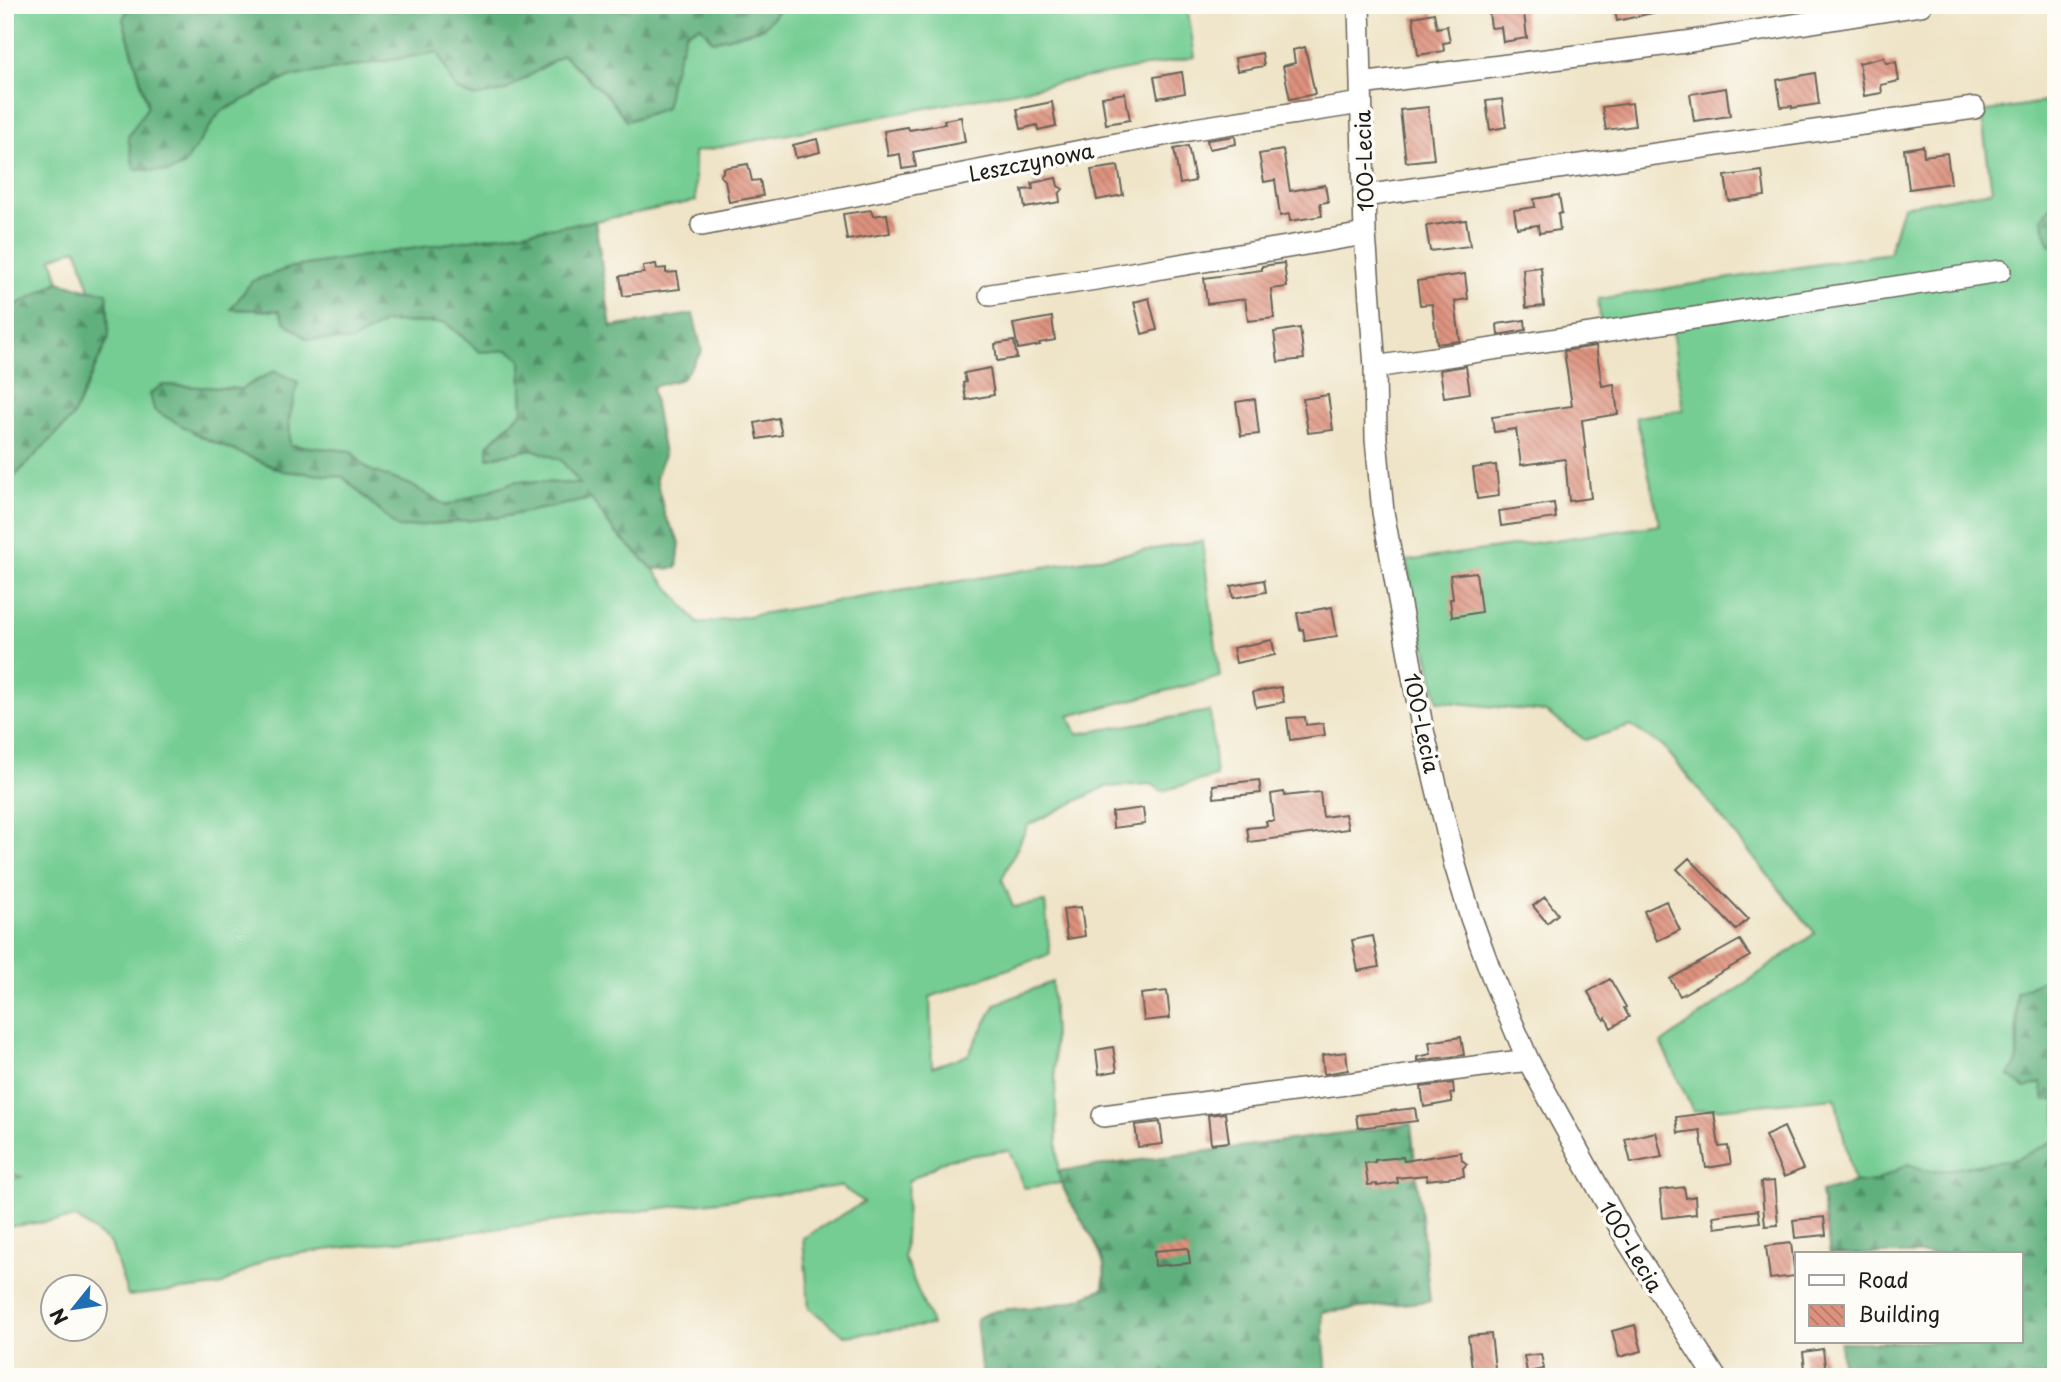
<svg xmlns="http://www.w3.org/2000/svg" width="2061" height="1382" viewBox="0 0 2061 1382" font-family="'Playpen Sans',sans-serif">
<defs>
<pattern id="forest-firs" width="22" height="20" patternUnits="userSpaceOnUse" patternTransform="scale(1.75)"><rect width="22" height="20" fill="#60b07d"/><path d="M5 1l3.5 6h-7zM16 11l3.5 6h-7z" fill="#4e8e66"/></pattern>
<pattern id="building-back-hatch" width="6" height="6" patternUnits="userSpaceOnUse" patternTransform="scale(1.75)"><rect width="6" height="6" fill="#de927e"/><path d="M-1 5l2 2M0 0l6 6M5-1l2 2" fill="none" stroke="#b37666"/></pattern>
</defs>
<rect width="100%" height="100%" fill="#fdfcf7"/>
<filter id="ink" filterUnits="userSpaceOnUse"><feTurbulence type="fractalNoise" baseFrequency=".0143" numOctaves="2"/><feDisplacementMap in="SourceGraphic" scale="14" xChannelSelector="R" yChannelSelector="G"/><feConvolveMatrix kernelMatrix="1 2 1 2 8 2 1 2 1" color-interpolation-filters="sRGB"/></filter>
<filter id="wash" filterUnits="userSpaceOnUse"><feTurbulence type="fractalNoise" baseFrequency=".00686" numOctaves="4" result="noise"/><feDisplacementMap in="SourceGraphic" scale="28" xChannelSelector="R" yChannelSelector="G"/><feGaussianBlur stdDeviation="1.57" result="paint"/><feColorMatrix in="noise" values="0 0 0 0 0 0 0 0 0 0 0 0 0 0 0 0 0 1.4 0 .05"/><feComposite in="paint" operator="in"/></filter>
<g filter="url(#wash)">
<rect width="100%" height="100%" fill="#efe4c7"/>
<path fill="#75cd93" stroke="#487458" stroke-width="2" d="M5,5H130L123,20L148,106L128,137L183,166L220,112L289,77L439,52L455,89L504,91L563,55L609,98L627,121L666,108L670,82L686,32L701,26L713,41L763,28L779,10L778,5H1187L1195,57L694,152L696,201L595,221L292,267L232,309L280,311L285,322L352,341L386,322L446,323L480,352L508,350L521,359L523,411L488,445V458L532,449L561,460L581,484L516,481L447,506L411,485L369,470L350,451L290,445L289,419L298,382L275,371L241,389L162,385L154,410L204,438L283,471L343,477L398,528L501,517L592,499L614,531L653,569L699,624L1202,541L1220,677L1069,716L1077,734L1210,711L1216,776L1162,791L1151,784L1105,787L1028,825L1002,879L1013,907L1045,902L1050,954L930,997L932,1067L968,1055L996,1004L1052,982L1058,1171L1061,1183L1024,1188L1009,1150L948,1159L908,1181L904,1257L932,1325L845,1336L809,1308L803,1238L864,1202L840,1186L270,1257L219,1286L128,1296L111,1244L76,1218L5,1227V1180L21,1177L5,1171V486L72,418L109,337L107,293L90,290L77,248L52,258L59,282L10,309L5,277Z
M2056,100V202L2041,217L2049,244H2056V974L2016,993L2017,1062L2009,1076L2041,1082L2045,1099L2056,1100V1140L2017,1159L1930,1172L1908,1164L1876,1181L1854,1183L1835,1098L1693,1111L1661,1044L1815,933L1664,747L1631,726L1585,740L1546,712L1438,701L1406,561L1660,525L1636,417L1683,410L1672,329L1602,334L1598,299L1889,253L1903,206L1992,191L1981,112Z"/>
<path fill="url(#forest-firs)" stroke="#3e664c" stroke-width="2" d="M130,5H778L779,10L763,28L713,41L701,26L686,32L670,82L666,108L627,121L609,98L563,55L504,91L474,97L455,89L438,52L289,77L220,112L183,166L169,172L134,169L128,137L148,106L123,19Z
M2056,202V244L2050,245L2041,217Z
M595,221L611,327L693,314L702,351L682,379L652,387L664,455L656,478L665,516L680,542L677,568L653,569L614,531L591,499L501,517L398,528L343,477L283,471L204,438L154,410L150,394L162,385L241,389L274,371L298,382L289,419L290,445L350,451L369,470L411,485L446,506L516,481L580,484L561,460L532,449L488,458V445L523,411L521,359L508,350L480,352L446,323L386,322L352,341L307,339L285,322L279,311L231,309L252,281L292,267Z
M5,277L10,308L59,282L90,290L107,292L109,337L72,418L5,486Z
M2056,974V1100H2045L2041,1083L2025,1088L2009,1076L2017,1062L2018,1027L2016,993Z
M1411,1124L1430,1301L1322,1312L1327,1377H982L976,1319C995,1306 1023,1310 1045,1306C1068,1303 1083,1299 1103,1288C1104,1281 1105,1273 1104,1266C1095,1231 1065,1205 1058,1171Z
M2056,1140V1377H1843L1840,1342H2021V1254H1830L1821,1192L1854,1183L1876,1181L1908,1164L1931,1172L2017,1159Z"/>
<g id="blocks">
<path fill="url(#building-back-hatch)" d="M1488,5H1523L1527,38L1503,42L1501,27L1491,28Z
M1614,5H1660L1661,11L1617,21Z
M1434,13L1437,28L1447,26L1450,42L1443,43L1444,51L1418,55L1413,17Z
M1305,47L1315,94L1290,99L1283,66L1295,63L1293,50Z
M1262,53L1264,66L1237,71L1235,58Z
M1884,57L1886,63L1896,62L1899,81L1881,85L1882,93L1864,96L1859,63Z
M1182,72L1185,93L1158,98L1154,77Z
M1815,73L1819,104L1792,108V106L1781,107L1777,80Z
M1726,88L1730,116L1694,121L1690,94Z
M1125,93L1130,120L1106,124L1102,97Z
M1502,99L1506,127L1490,130L1486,101Z
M1052,102L1056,126L1038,130L1037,125L1021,129L1017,109Z
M1632,103L1635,126L1606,130L1602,107Z
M1428,107L1434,159L1406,162L1400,110Z
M961,117L965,142L913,152L916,167L902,169L900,154L888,156L884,131L908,127L909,130L945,124L944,120Z
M1235,136L1236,144L1209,149L1207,140Z
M817,139L820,152L796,158L793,145Z
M1188,146L1195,181L1180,184L1174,149Z
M1923,146L1924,156L1947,153L1951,183L1909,189L1904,149Z
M1283,150L1290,191L1325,185L1328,202L1320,203L1322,216L1290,221L1289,214L1280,216L1275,180L1264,182L1259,154Z
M748,164L752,181L760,180L763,196L729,202L725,180L720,176L723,172V168Z
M1118,166L1123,195L1097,200L1091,170Z
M1762,171L1765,196L1729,201L1725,176Z
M1056,178L1058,186L1063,189L1059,194L1060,202L1025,208L1022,190L1033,189L1032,183Z
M1559,195L1562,213L1558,214L1560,230L1539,233L1538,225L1517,228L1514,210L1535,207L1534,199Z
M871,210L873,216L887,214L890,233L847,240L843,214Z
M1466,220L1470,246L1430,251L1426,226Z
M1284,263L1287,287L1271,289L1274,318L1248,321L1245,299L1207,304L1204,278L1262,270V266Z
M656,264L657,269L666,268V273L677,272L680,289L623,296L620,276L644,273L643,266Z
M1541,267L1544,306L1526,308L1523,269Z
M1465,274L1468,299L1455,301L1460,341L1437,344L1432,304L1420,305L1417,281Z
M1149,298L1157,330L1142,334L1134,302Z
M1052,317L1055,340L1039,343L1040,345L1018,349L1013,324Z
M1525,320L1526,330L1498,335L1497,324Z
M1300,328L1304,359L1278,362L1274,332Z
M1014,341L1017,358L997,361L995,344Z
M1596,346L1602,386L1614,384L1618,414L1582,420L1591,498L1569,501L1565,459L1521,465L1516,429L1494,432L1492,417L1572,406L1564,351Z
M1466,366L1470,393L1444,397L1440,370Z
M990,368L994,395L966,400L963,383L966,382L964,373Z
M1328,395L1333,430L1308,433L1303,399Z
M1255,399L1259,434L1241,436L1236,402Z
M778,418L782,435L758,439L755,423Z
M1496,465L1499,496L1477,499L1473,468Z
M1554,503L1556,518L1501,526L1499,511Z
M1476,572L1481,612L1452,617L1450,599H1453L1450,575Z
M1264,580L1266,592L1233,598L1231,586Z
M1332,607L1337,636L1305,641L1303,629L1300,630L1297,613Z
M1272,640L1275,655L1236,663L1233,648Z
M1281,687L1284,702L1256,707L1253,692Z
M1305,717L1306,725L1323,723L1325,735L1290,740L1287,718Z
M1259,780L1261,793L1214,798L1213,785Z
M1284,792L1285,796L1320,792L1323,817L1345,814L1348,829L1249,842L1247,828L1267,826L1266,821H1274L1271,794Z
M1143,808L1145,824L1113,828L1112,812Z
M1689,858L1748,919L1736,930L1677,869Z
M1545,897L1558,914L1547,923L1533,906Z
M1666,901L1680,930L1657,941L1644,911Z
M1081,907L1085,936L1067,939L1063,909Z
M1373,936L1379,967L1358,971L1352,940Z
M1740,940L1750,956L1680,996L1670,979Z
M1610,979L1626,1007L1624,1008L1629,1017L1611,1028L1606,1018L1604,1020L1588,992Z
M1167,991L1170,1018L1144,1021L1141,994Z
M1461,1037L1464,1055L1417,1061V1057L1431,1054L1429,1042Z
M1113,1047L1117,1071L1099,1074L1096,1050Z
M1346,1052L1348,1070L1324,1074L1322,1055Z
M1453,1083L1454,1093L1450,1094L1452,1102L1424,1107L1421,1087Z
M1415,1108L1417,1121L1358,1128L1356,1115Z
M1714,1112L1719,1147L1728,1146L1731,1164L1706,1168L1700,1130L1678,1133L1676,1117Z
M1225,1113L1229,1142L1211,1144L1208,1115Z
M1160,1122L1163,1144L1138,1147L1135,1125Z
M1784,1127L1803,1169L1784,1177L1765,1136Z
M1656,1132L1662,1157L1631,1163L1625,1139Z
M1461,1152L1462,1160L1467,1164L1463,1168L1464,1176L1427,1180L1426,1175L1397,1178L1398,1183L1377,1186V1184L1368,1185L1365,1163L1375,1162V1160L1403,1157L1404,1161Z
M1774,1181L1778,1225L1765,1226L1761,1182Z
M1684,1187L1686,1198L1695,1196L1696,1214L1663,1218L1660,1190Z
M1758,1210L1760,1222L1715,1228L1713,1216Z
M1824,1217L1826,1235L1795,1238L1793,1220Z
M1791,1243L1795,1276L1770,1279L1766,1246Z
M1188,1248L1190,1263L1155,1266L1154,1251Z
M1635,1325L1642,1351L1619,1357L1612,1331Z
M1491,1334L1496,1377H1473L1468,1336Z
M1823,1349L1826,1375L1806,1377L1803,1352Z
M1541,1354L1544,1369L1527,1372L1524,1356Z"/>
</g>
</g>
<g filter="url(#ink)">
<use href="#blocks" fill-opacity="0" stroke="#666258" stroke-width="2"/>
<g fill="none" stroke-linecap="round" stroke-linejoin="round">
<defs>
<path id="minor" d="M1359,5L1365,234L1375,367L1376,439L1383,512L1422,726L1455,865L1471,918L1494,981L1528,1060L1627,1240L1715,1377
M1361,84L1685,42L1921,5
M1364,196L1974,108
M702,225L1194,129L1361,103
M990,295L1096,279L1365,234
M1375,367L2000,271
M1103,1116L1528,1060"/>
</defs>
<use href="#minor" stroke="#666258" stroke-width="24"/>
<use href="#minor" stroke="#fff" stroke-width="21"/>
</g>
</g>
<g text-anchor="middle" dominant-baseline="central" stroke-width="7" stroke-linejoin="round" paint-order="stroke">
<g font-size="21" fill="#1c1c1c" stroke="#fdfcf7">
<text transform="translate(1031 161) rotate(-11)">Leszczynowa</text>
<text transform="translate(1363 161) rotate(-92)">100-Lecia</text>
<text transform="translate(1423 723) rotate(78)">100-Lecia</text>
<text transform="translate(1632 1246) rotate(59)">100-Lecia</text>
</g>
</g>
<rect width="2061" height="1382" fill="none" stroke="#fdfcf7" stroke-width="28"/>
<rect x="1795" y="1252" width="228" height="91" fill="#fdfcf7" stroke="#a3a29f" stroke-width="2"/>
<rect x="1809" y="1275" width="35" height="10" fill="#ffffff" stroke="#a3a29f" stroke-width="2"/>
<text x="1858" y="1288" font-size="21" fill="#1c1c1c">Road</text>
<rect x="1809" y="1305" width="35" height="21" fill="url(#building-back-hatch)" stroke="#a3a29f" stroke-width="2"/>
<text x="1858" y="1322" font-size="21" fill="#1c1c1c">Building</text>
<g transform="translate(74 1308) rotate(240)"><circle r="33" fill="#fdfcf7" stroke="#a3a29f" stroke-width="2"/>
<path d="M0-5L12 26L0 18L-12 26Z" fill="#1f6fb2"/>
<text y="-10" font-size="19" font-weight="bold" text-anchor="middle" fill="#1c1c1c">N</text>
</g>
</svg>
